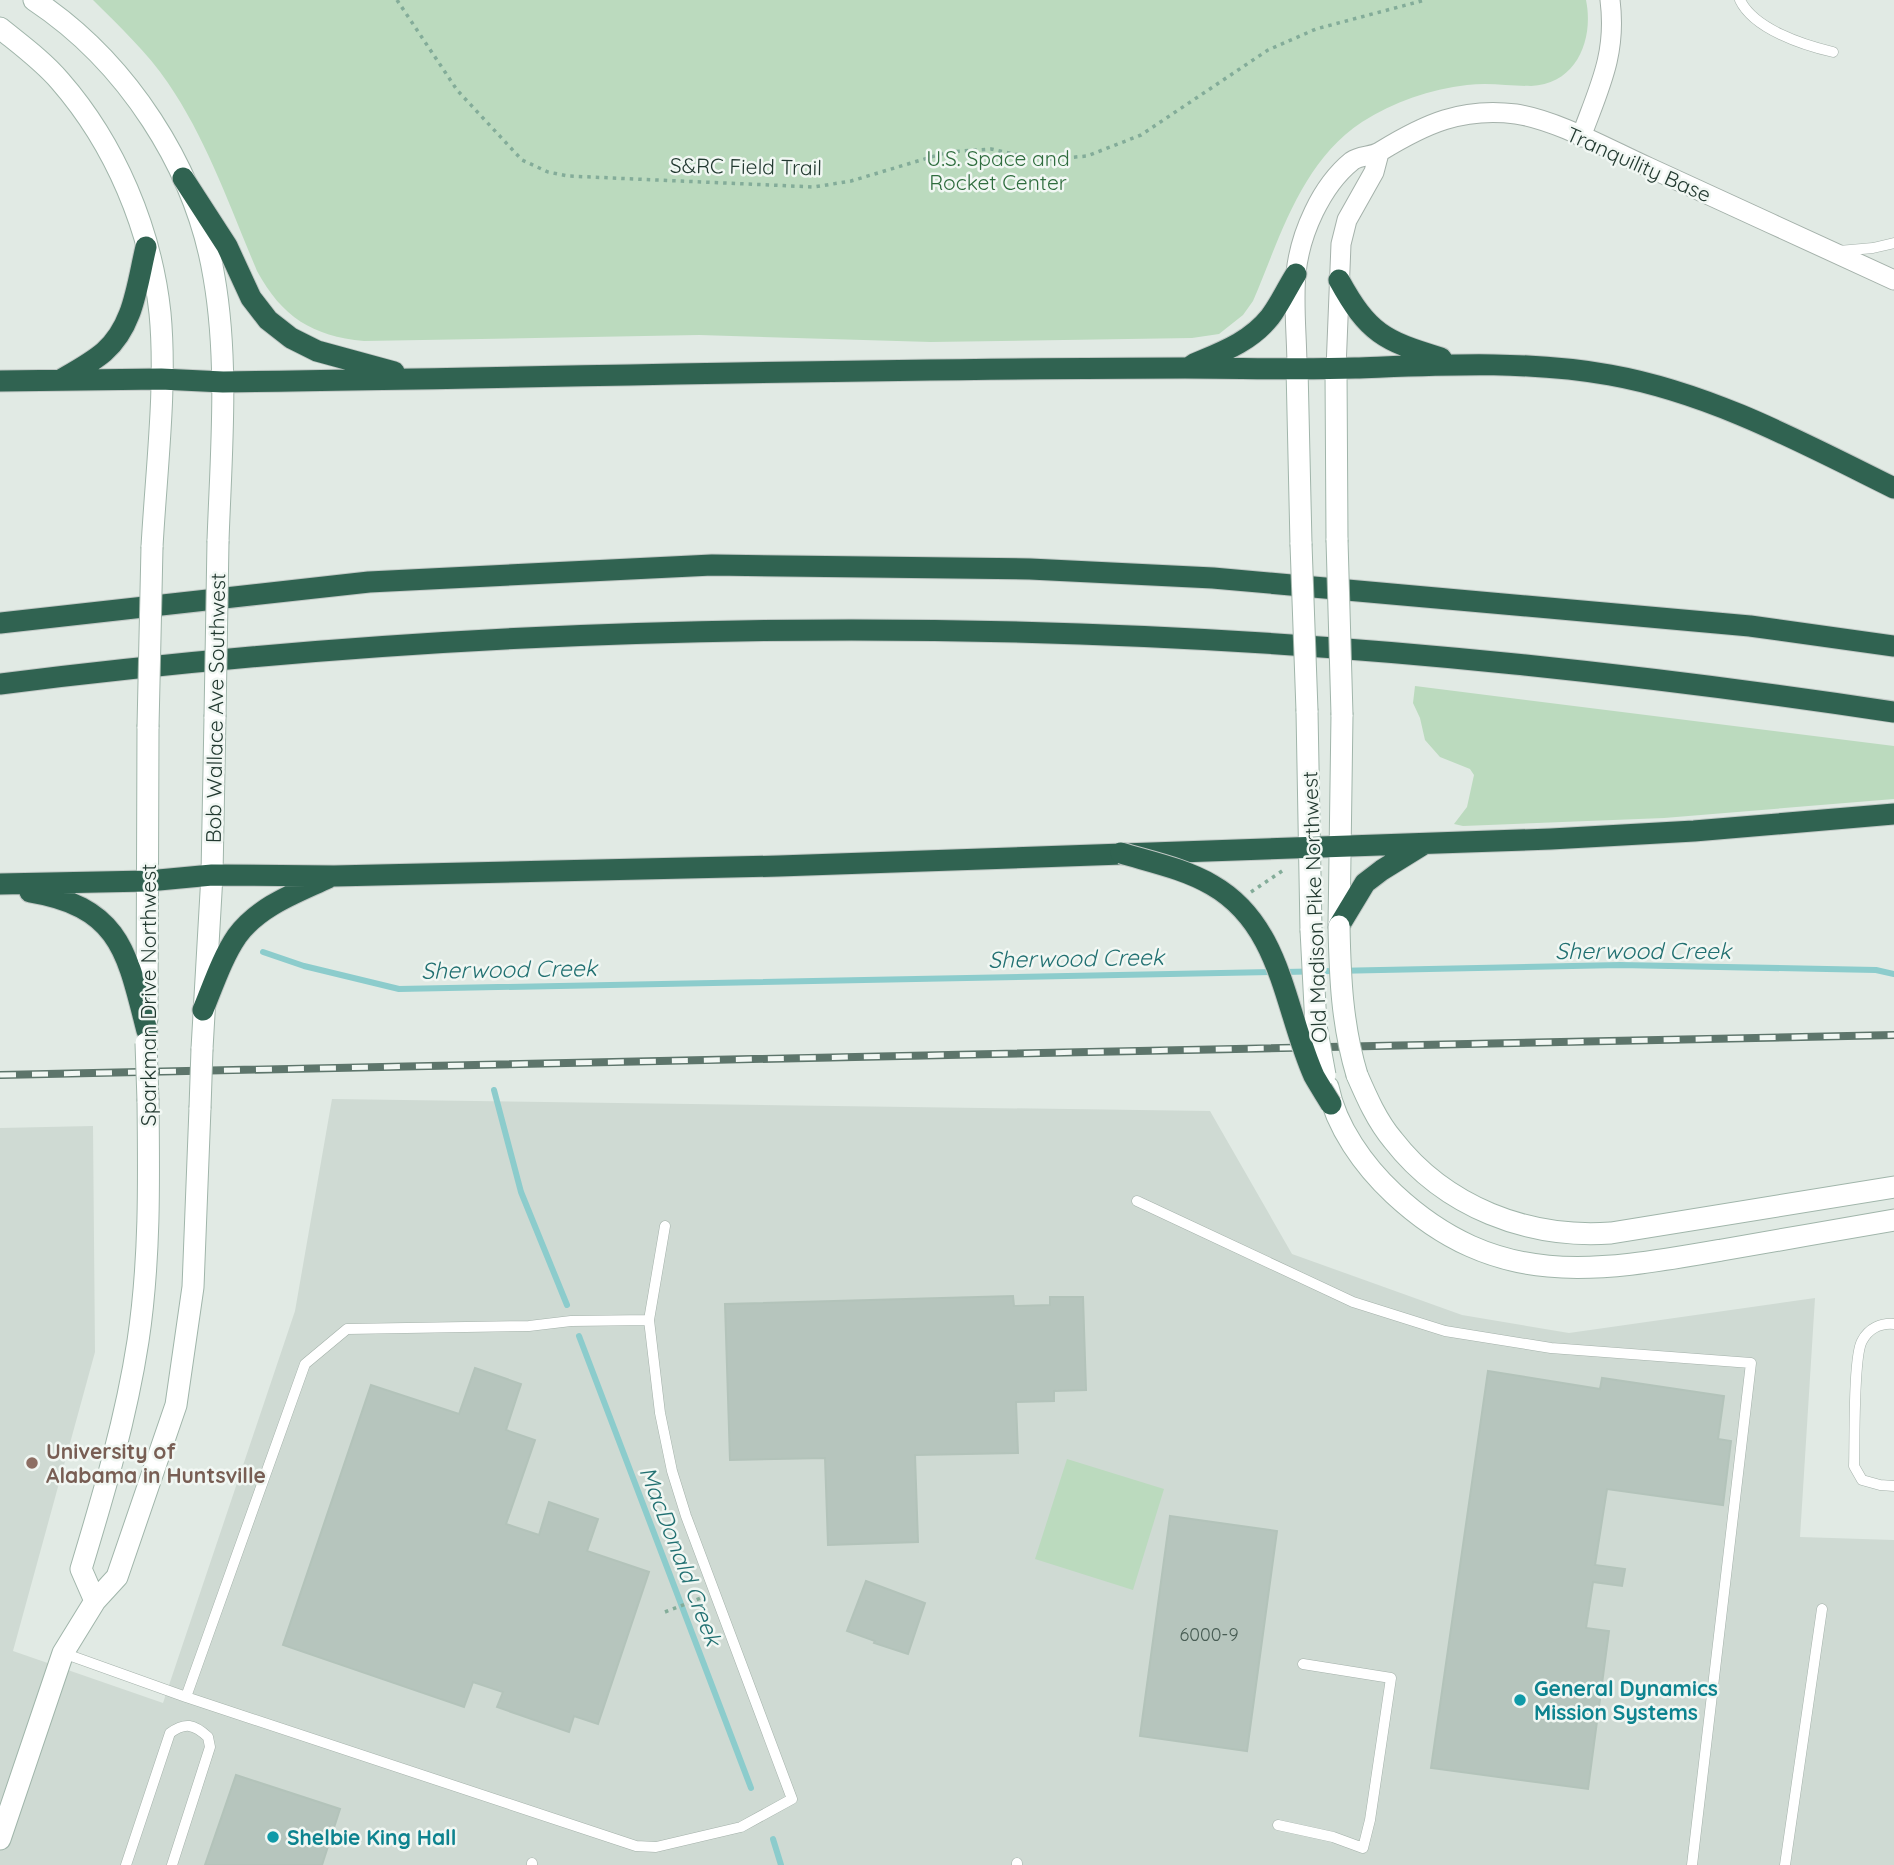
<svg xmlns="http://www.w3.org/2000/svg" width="1894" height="1865" viewBox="0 0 1894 1865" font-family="Quicksand,sans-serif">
<rect width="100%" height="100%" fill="#e1eae4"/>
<path fill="#cfdad3" d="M332,1099L1210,1111L1292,1254L1462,1315L1569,1333L1815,1298L1800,1537L1894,1540V1865H0V1128L93,1126L95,1352L13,1651L163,1703L295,1311Z"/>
<path fill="#bbdabe" d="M93,0H1586C1594,39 1577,84 1531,86C1510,86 1489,82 1467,85C1430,89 1394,102 1362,122C1301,162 1280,238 1253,301L1243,315L1219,334L1192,338L931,342L699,335L364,341C312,336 282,317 257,271C230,207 207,140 168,83C147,52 119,26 93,0Z
M1415,686L1894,746V799L1664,818L1463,826L1454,824L1467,807L1474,775L1470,769L1440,757L1425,740L1420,718L1413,703Z
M1067,1459L1164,1489L1133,1590L1035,1559Z"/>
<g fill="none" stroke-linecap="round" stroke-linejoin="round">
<path stroke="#8ccccc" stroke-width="6" d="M263,952L304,966L399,989L1273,972
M1284,972L1620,965L1876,970L1894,974
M494,1090L521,1192L567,1305
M579,1336L751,1788
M773,1839L781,1865"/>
</g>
<path fill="#b6c5bd" stroke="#b3c3ba" stroke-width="2" d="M1013,1296L1014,1306L1050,1305V1297H1083L1086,1390L1054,1391V1401L1016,1402L1018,1453L915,1455L918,1542L828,1545L825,1458L730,1460L725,1304Z
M475,1368L521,1384L506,1430L535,1440L506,1524L539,1535L549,1502L598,1519L587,1551L649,1572L598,1724L574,1716L569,1732L497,1707L503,1692L473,1682L464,1707L283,1645L371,1385L459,1414Z
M1488,1371L1600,1389L1602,1378L1724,1396L1718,1439L1731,1441L1723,1505L1607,1489L1595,1565L1625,1569L1622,1586L1593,1582L1586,1628L1609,1631L1588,1789L1431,1768Z
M1170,1516L1277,1531L1247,1751L1140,1736Z
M866,1581L925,1603L908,1654L874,1643L875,1641L847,1631Z
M236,1775L340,1809L322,1865H205Z"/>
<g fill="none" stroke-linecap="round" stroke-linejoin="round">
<defs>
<path id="lane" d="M1740,0C1754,29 1803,45 1833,52
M1839,251L1873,248L1894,243
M1137,1201L1353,1302L1445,1331L1551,1348L1751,1363L1692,1865
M1894,1324C1881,1323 1869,1328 1862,1341C1853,1357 1855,1442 1854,1466L1862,1480L1880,1485L1894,1486
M63,1653L186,1697L636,1846L656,1847L741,1827L792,1799L686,1516L672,1471L660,1413L649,1320L665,1226
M186,1697L305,1364L347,1329L529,1326L571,1321L649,1320
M1278,1825L1333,1837L1363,1848L1370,1820L1391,1678L1303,1664
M1017,1863V1865
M126,1865L170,1733C185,1722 194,1724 208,1737L210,1747L172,1865
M532,1865V1863
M1785,1865L1822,1609"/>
<path id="street" d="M1581,137C1599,88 1617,54 1610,0
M1297,368C1297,337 1293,304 1296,273C1300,234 1321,186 1352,161C1360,155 1373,157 1381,151C1425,124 1462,107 1516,114C1557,120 1610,150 1648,167C1730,205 1812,242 1894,280
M1336,369L1341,244L1347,220L1374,172L1379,153"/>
<path id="secondary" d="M34,0C126,61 196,167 214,277C229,363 221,454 218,541
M0,28C21,45 43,61 60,81C115,144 151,229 160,313C167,386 156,473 152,547
M1297,368L1301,544
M1336,369L1337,540
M1307,711L1311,930
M1339,926L1342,715
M147,1019L148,727
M202,1049L212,875L215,717
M1357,1075C1367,1098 1377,1121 1393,1140C1445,1207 1528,1239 1611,1233L1894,1187
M1328,1087C1336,1127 1364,1166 1394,1194C1497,1290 1596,1272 1722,1250C1779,1240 1837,1230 1894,1220
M95,1601L81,1569C104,1493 126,1419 138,1341C150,1262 149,1181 148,1101
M0,1839L63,1653L95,1601L117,1577L176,1405L193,1287L200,1108"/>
<path id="highway" d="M183,178L227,246L251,298L268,320L291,338L317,351L394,372
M1339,280C1368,333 1384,341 1441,358
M1194,364C1222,352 1250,342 1270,317C1280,304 1287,288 1296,274
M62,379C76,371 91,363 104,352C134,326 137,284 146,247
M0,381L161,379L223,382C543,378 864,368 1185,368C1242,368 1299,370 1355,368C1440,365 1525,360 1610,375C1711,393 1803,443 1894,488
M0,623L369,582L712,565L1030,569L1213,578L1750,626L1894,646
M0,684C501,621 1012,612 1515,664C1642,677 1768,693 1894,712
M0,884L148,881L212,875L334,876L779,866L1551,839L1694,831L1894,814
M30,892C121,907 127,953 147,1031
M1339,926L1365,883L1382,870L1424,844
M203,1010C213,986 222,958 237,936C259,906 296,893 328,878"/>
</defs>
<use href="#lane" stroke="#a4b1aa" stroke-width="11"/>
<use href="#street" stroke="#a4b1aa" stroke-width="21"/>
<use href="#secondary" stroke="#a0b5aa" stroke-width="23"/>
<use href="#highway" stroke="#c1c8c5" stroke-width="23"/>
<path stroke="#83ac99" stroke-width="3.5" stroke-dasharray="3.5 5" stroke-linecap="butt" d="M397,0L457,90L522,160L548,172L568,176L814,187L851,181L948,152L991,149L1042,160L1087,156L1141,135L1268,50L1316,29L1425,0
M1251,892L1285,869
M665,1612L701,1598"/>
<use href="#lane" stroke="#fff" stroke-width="10"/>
<use href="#street" stroke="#fff" stroke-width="19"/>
<use href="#secondary" stroke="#fff" stroke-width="21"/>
<use href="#highway" stroke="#306351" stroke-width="21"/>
<defs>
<path id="rail" d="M0,1075L1894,1035"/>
</defs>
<use href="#rail" stroke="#5d756b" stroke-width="8"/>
<use href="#rail" stroke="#f1f7f3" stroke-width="5" stroke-dasharray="16" stroke-linecap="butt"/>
<defs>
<path id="secondary-bridge" d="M1337,540L1342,715
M1301,544L1307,711
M215,717L218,541
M148,727L152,547
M1339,926C1340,977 1342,1025 1357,1075
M1311,930L1316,1026L1325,1075
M146,1043L148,1101
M200,1108L202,1049"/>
<path id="highway-bridge" d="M1121,853C1151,862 1185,869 1212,885C1282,925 1284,1009 1314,1076C1319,1085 1325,1094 1331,1104"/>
</defs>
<use href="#secondary-bridge" stroke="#a0b5aa" stroke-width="23" stroke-linecap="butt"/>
<use href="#highway-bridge" stroke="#c1c8c5" stroke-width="23" stroke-linecap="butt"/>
<use href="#secondary-bridge" stroke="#fff" stroke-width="21"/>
<use href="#highway-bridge" stroke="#306351" stroke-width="21"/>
</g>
<circle fill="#8d6e63" stroke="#f1f7f3" stroke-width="2.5" cx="32" cy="1463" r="7"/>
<g fill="#0f9aa8" stroke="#f1f7f3" stroke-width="2.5">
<circle cx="1520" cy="1700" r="7"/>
<circle cx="273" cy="1837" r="7"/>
</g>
<g text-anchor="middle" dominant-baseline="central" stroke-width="5" stroke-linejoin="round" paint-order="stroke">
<g font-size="18" fill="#475c53">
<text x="1209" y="1634">6000-9</text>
</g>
<g font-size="21" fill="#2f6d3e" stroke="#f1f7f3">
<text x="998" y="158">U.S. Space and<tspan x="998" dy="24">Rocket Center</tspan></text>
</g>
<g font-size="21" fill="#223930" stroke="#f1f7f3">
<text transform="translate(1639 164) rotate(24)">Tranquility Base</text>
<text transform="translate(746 166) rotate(1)">S&amp;RC Field Trail</text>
<text transform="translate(215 708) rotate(-89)">Bob Wallace Ave Southwest</text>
<text transform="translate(1314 907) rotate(-92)">Old Madison Pike Northwest</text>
<text transform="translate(148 995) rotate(-90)">Sparkman Drive Northwest</text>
</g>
<g font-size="21" font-weight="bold" fill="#785e54" stroke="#f1f7f3" text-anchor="start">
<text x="46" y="1451">University of<tspan x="46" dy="24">Alabama in Huntsville</tspan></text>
</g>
<g font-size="21" font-weight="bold" fill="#0d838f" stroke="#f1f7f3" text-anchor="start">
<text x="1534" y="1688">General Dynamics<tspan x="1534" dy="24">Mission Systems</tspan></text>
<text x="287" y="1837">Shelbie King Hall</text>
</g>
<g font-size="23" font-style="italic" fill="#217071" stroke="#f1f7f3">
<text x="1643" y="950">Sherwood Creek</text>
<text transform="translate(1076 958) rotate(-1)">Sherwood Creek</text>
<text transform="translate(509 969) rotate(-1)">Sherwood Creek</text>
<text transform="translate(681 1556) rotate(69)">MacDonald Creek</text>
</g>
</g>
</svg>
